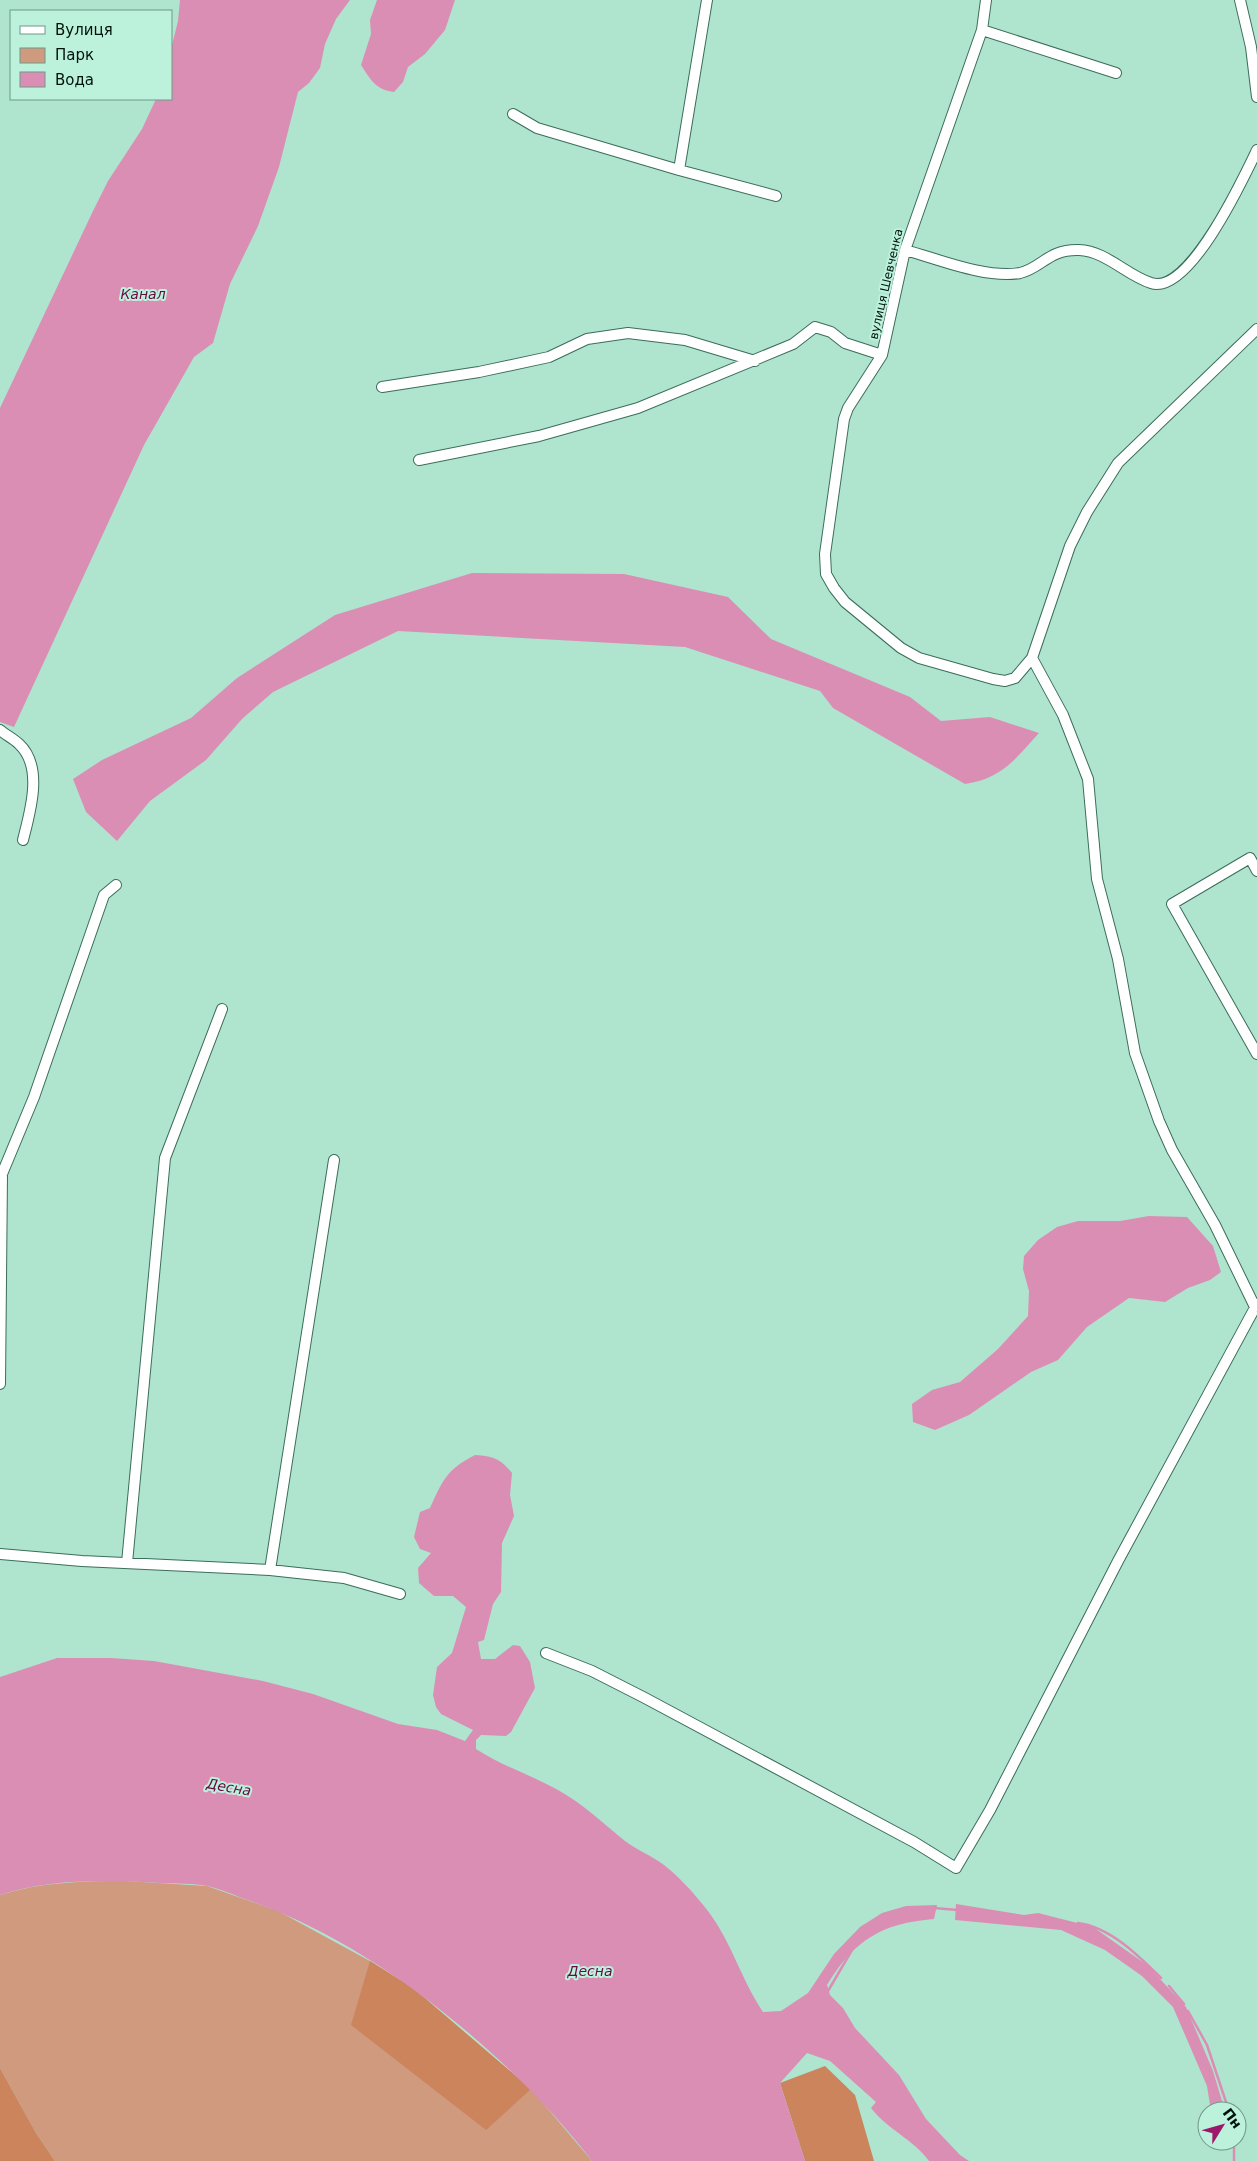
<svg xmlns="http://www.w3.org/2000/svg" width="1257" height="2161" viewBox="0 0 1257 2161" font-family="'DejaVu Sans',sans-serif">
<rect width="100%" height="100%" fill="#afe4cf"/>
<path fill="#cf9a7e" d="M125,1881L207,1886L278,1911L370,1961L413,1988L531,2089L592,2161H55L36,2133L0,2068V1895C41,1882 83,1881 125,1881Z"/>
<path fill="#cc845d" d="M370,1961L413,1988L531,2089L486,2130L351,2025Z
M825,2066L855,2095L874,2161H805L780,2083Z
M0,2068L36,2133L55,2161H0Z"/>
<path fill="#db8eb4" d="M180,0H350L336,19L325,44L320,68L309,83L298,92L279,167L258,226L230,284L213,343L194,357L144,445L14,727L0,722V408L93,211L108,181L142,129L156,99H171V49L178,21Z
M377,0H455L445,30L425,54L408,67L403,82L394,92C376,90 370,79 361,65L371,34L370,20Z
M472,573L624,574L728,597L771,639L910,697L941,721L990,717L1039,733C1014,760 1003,778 965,784L833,708L820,691L685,647L398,631L273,692L242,719L206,760L150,801L117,841L86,812L73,779L102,760L191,718L237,678L335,615Z
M1149,1216L1187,1217L1213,1246L1221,1272L1210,1280L1188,1288L1165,1302L1129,1298L1087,1327L1058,1360L1031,1372L969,1415L935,1430L913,1422L912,1404L932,1390L960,1382L998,1349L1028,1316L1029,1291L1023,1269L1024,1256L1038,1240L1057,1227L1078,1221H1120Z
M475,1455C493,1456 501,1459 512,1473L510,1495L514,1516L502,1543L501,1592L493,1604L484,1640L478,1642L481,1659H495L513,1645L520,1646L530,1662L535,1688L511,1732L506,1736L481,1735L476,1740V1749C502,1766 531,1775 558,1790C583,1804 603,1823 625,1841C637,1850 652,1856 664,1865C679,1877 692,1891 704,1906C731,1939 740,1978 763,2012L781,2011L808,1993L834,1954L860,1927L882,1913L906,1906L937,1905L934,1919C882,1923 854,1940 827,1985L830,1995L843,2008L855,2028L899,2075L926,2119L960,2155L969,2161H929C913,2139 888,2130 871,2108L876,2102L830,2061L807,2053L780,2083L805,2161H592C511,2056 376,1944 250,1901C236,1896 221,1889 207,1886C192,1883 176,1884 161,1883C107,1880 52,1878 0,1895V1677L57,1658H111L154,1661L263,1681L313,1694L398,1724L437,1730L465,1741L473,1730L441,1714L436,1707L433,1695L437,1667L452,1653L466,1607L453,1596H434L419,1583L418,1568L431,1553L420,1549L414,1537L420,1512L430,1508C443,1480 446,1470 475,1455Z
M956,1904L1024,1915L1038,1913L1093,1927L1147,1965L1186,2007L1213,2071L1225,2111H1211L1207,2086L1173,2007L1142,1976L1105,1950L1061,1930L955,1920Z"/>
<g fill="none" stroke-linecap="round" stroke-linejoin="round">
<path stroke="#db8eb4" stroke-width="2.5" d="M934,1908L958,1910
M1078,1923C1110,1927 1139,1956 1161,1978
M1169,1986L1184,2004
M828,1991L852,1950
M1188,2011L1207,2045L1229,2111
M1234,2141V2161"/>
<defs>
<path id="street" d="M707,0L679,170L776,196
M986,0L982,30L905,250L882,355L848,408L844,419L825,554L826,574L834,588L845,602L901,648L919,658L993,679L1005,681L1015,678L1032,658L1070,546L1087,512L1118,463L1257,329
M1240,0L1251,47L1257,97
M982,30L1116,73
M513,114L537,128L679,170
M905,250C938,259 986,279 1020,273C1042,268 1048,249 1079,250C1106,251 1126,275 1151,283C1189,296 1244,177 1257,150
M382,387L479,372L549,357L587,339L628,333L685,340L755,361
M419,460L539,436L638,408L793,344L815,327L831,332L845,343L882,355
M1032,658L1063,715L1088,779L1097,879L1118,959L1135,1053L1159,1121L1172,1150L1215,1225L1255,1307
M0,730C6,735 14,739 19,744C44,767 30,812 23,840
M1257,871L1250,858L1172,904L1257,1054
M0,1384L2,1174L34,1097L104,895L116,885
M0,1554L82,1561L270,1570L344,1578L400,1594
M127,1563L165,1158L222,1009
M270,1570L334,1160
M546,1653L592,1671L645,1698L914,1842L956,1868L990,1810L1118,1561L1257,1304"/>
</defs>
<use href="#street" stroke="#3b6d5b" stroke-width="12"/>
<use href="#street" stroke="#fff" stroke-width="10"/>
</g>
<g text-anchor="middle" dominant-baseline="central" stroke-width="4" stroke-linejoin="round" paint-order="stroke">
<g font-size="12" fill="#01120c" stroke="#bcf1dc">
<text transform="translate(886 284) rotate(-77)">вулиця Шевченка</text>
</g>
<g font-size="14" font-style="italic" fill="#670b44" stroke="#bcf1dc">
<text x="143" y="294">Канал</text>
<text transform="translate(229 1787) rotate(10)">Десна</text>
<text x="590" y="1971">Десна</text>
</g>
</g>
<rect x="10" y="10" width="162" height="90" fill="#bcf1dc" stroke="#719889"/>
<rect x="20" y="26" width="25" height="8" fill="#ffffff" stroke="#719889"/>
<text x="55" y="35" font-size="15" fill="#01120c">Вулиця</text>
<rect x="20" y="48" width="25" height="15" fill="#cf9a7e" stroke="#719889"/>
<text x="55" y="60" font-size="15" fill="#01120c">Парк</text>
<rect x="20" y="72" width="25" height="15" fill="#db8eb4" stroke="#719889"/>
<text x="55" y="85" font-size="15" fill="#01120c">Вода</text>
<g transform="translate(1222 2126) rotate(53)"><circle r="24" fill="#bcf1dc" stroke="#719889"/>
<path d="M0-4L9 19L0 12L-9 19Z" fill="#9c186a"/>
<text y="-8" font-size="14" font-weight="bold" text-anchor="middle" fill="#01120c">Пн</text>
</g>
</svg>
